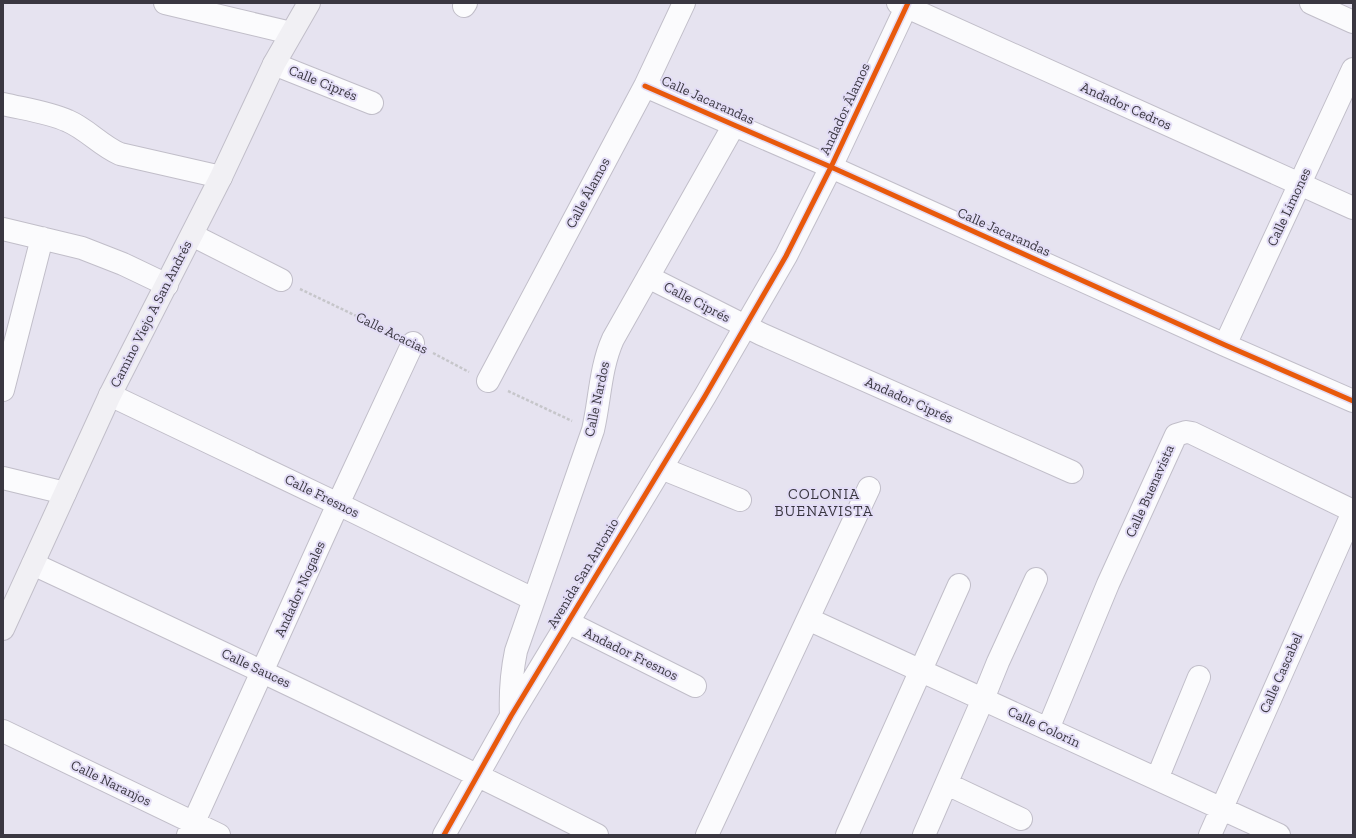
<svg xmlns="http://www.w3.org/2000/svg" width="1356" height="838" viewBox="0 0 1356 838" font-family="'Zilla Slab',serif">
<rect width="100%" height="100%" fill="#e6e3f0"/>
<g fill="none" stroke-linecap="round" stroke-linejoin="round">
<defs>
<path id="street" d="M165,3L291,33
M898,3L1353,208
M1311,3L1353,22
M464,6L466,3
M274,64L372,103
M645,86L734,125L831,167L1225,345L1353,401
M3,104C24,109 48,112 68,121C87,129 101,146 120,154L221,177
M3,229L82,248L123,264L167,285
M192,235L281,280
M648,277L761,334L1072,472
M1225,345L1353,69
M488,381L645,86L684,3
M3,390L42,238
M110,395L338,504L533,599
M661,468L740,500
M3,478L65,493
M33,564C222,652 411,741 597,835
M808,619L1279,835
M567,622L695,686
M511,716C510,692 511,675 516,651L593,430C600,400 600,368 613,339L734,125
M1048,729L1108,584L1176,435L1186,432L1192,433L1353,511
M3,731L219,835
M1157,779L1199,677
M947,784L1021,819
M188,835L338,504L413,343
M444,835L511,716L705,396L786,256L831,167L908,3
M707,835L869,488
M847,835L959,585
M924,835L983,699L998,662L1036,579
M1210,835L1353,512"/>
<path id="secondary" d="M3,629L110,395L221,177L274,64L309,3"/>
</defs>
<use href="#street" stroke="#c1bec9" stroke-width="24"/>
<use href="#secondary" stroke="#c1bec9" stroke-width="24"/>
<path stroke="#c6c6ca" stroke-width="2.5" stroke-dasharray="3 2" stroke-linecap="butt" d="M300,289L394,334
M433,353L469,372
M508,391L572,421"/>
<use href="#street" stroke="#fbfbfd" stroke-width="22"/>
<use href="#secondary" stroke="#f1f0f4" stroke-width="22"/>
<defs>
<path id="cycleway" d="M645,86L734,125L831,167L1225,345L1353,401
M444,835L511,716L705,396L786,256L831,167L908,3"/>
</defs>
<use href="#cycleway" stroke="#e3ddf6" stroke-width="8"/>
<use href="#cycleway" stroke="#e8590c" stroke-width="5"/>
</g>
<g text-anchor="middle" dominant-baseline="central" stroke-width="4" stroke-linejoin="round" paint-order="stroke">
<g font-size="14" fill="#3a3741" stroke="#e3ddf6">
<text transform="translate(323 83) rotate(22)">Calle Ciprés</text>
<text transform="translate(708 100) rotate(24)">Calle Jacarandas</text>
<text transform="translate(1126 106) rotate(24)">Andador Cedros</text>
<text transform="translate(845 109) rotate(-65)">Andador Álamos</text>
<text transform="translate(588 193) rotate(-62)">Calle Álamos</text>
<text transform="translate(1289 207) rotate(-65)">Calle Limones</text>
<text transform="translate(1004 232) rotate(24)">Calle Jacarandas</text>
<text transform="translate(697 302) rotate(27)">Calle Ciprés</text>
<text transform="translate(151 314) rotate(-63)">Camino Viejo A San Andrés</text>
<text transform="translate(392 333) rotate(26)">Calle Acacias</text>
<text transform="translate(597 399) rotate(-78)">Calle Nardos</text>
<text transform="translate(909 400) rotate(24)">Andador Ciprés</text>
<text transform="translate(1150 491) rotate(-66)">Calle Buenavista</text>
<text transform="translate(322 496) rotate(26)">Calle Fresnos</text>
<text transform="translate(583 573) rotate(-59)">Avenida San Antonio</text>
<text transform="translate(300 589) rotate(-66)">Andador Nogales</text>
<text transform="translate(631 654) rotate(26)">Andador Fresnos</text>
<text transform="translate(256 668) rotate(25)">Calle Sauces</text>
<text transform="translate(1281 673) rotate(-66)">Calle Cascabel</text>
<text transform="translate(1044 727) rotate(25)">Calle Colorín</text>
<text transform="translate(111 783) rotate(26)">Calle Naranjos</text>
</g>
<g font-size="15" letter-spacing="1" fill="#3a3741" stroke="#e3ddf6">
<text x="824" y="494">COLONIA<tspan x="824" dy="17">BUENAVISTA</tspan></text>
</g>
</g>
<rect width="1356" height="838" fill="none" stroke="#3a3741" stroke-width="8"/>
</svg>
